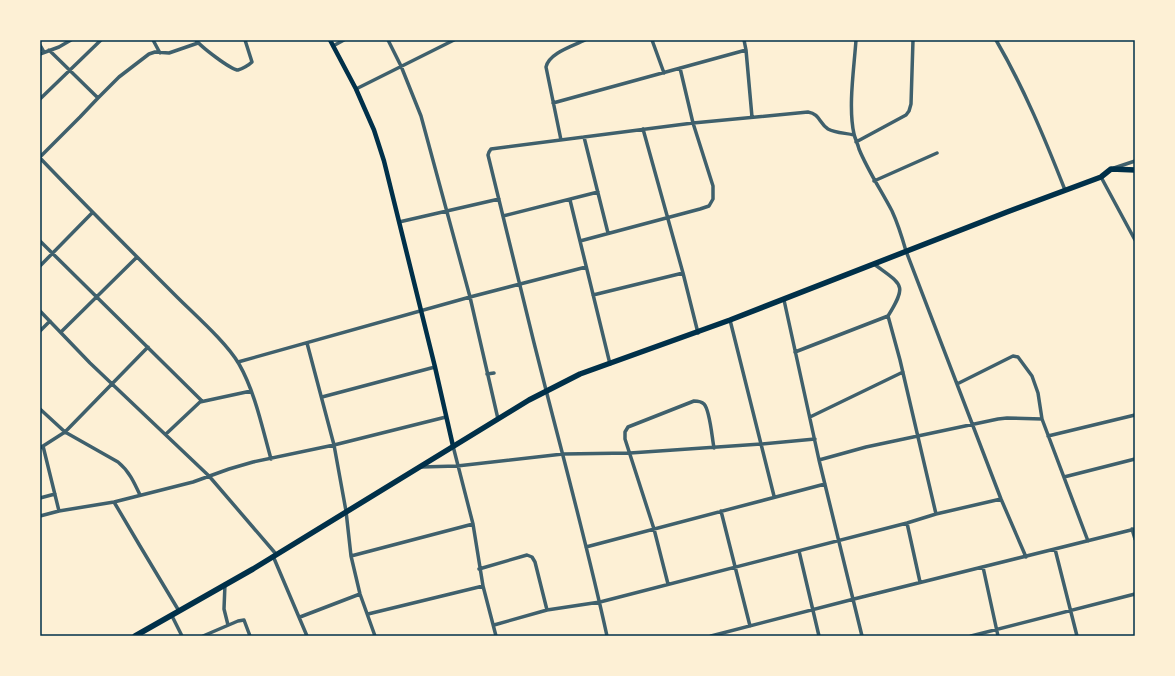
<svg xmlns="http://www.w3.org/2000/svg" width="1175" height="676" viewBox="0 0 1175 676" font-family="Literata,serif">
<rect width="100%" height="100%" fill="#fdf0d5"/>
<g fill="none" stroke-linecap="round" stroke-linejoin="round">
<path stroke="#3f606c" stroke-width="3.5" d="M153,40L160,53
M196,40C200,46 231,70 238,70C242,69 249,65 252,62L245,40
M388,40L401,66L421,116L470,297L498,419
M652,40L664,73
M744,40L746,50L752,117
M856,40C854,69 848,107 854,134C855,139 858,144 859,149C868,171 881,190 892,211C898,224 902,237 906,251L1001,499L1026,557
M996,40C1024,88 1045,139 1065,190
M40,45L44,52
M333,46L344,40
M49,50L98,98
M40,54L59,47L71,40
M356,89L454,40
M40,99L101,40
M553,103L746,50
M643,129L683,273L698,333
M584,137L608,233
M561,140L546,67C549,53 573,46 585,40
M856,142L906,115L909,111L911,104L913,40
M40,157L80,117L98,98L119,77L149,54L155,52L169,53L198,43
M40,158C85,205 131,251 177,297C195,315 226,342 239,364C255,392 262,427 271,459
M1114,168L1135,161
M1101,177L1135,240
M874,181L937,153
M570,200L610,364
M503,216L598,192
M399,222L499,199
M40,241L202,401
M580,241L700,209L709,206L713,199V186L693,123L680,68
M874,264C902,285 908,284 888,316L900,360L936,514
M40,266L92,213
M593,295L683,273
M784,300L819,460L862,636
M40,311L90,363L209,476L276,554
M730,320L774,496
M40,331L50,321
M61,332L137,257
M307,343L334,445L346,511L351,556L360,594L375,636
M795,352L888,316
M238,362L470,297L586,267
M487,374L494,373
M957,384L1013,356L1018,357L1032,376L1038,393L1042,419L1088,541
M322,397L435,367
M40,409L65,432L118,462C129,471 134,482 140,495
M810,417L903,372
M166,434L200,402L251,391
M1048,436L1135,415
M43,446L59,511
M453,446L473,524L483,586L496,636
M40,448L65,432L148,347
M819,460L866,447L998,419L1007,418L1042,419
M421,467L457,466L563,454L630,453L761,444L815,439
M1064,477L1135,459
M40,498L55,494
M114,502L140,546L179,611
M721,511L750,626
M40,516L59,511L114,502L193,482L229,469L253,462L334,445L446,417
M907,523L920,582
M1132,529L1135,539
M586,547L825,484
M1055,549L1077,636
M799,551L819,636
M273,556L307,636
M351,556L473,524
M983,567L998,636
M479,569L527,555L532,557L535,562L547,610
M225,584L224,609L228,625
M668,584L654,529L625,439V432L628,427L694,401C698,401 701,401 704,404C710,410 712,438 714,448
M368,614L483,586
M172,616L182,636
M300,617L360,594
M494,625L547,610L600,602L907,523L936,514L1001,499
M203,636L238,621L244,620L250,636
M607,636C589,553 567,472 546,390C526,312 507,234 488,155L489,152L491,149L693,123L808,112C820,114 819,123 828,129C835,133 846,133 854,135
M711,636L854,599L1135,529
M971,636L1135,594"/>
<path stroke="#003049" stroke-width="4.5" d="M330,40L356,89L374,130L384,161L435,367L453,446"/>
<path stroke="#003049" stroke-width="5.5" d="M135,636L253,569L529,400L580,374L730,320L1007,212L1101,177L1111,169L1135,170"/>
</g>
<rect width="1175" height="676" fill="none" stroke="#fdf0d5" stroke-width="82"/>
<rect x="41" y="41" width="1093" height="594" fill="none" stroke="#003049" stroke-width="1.5"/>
</svg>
